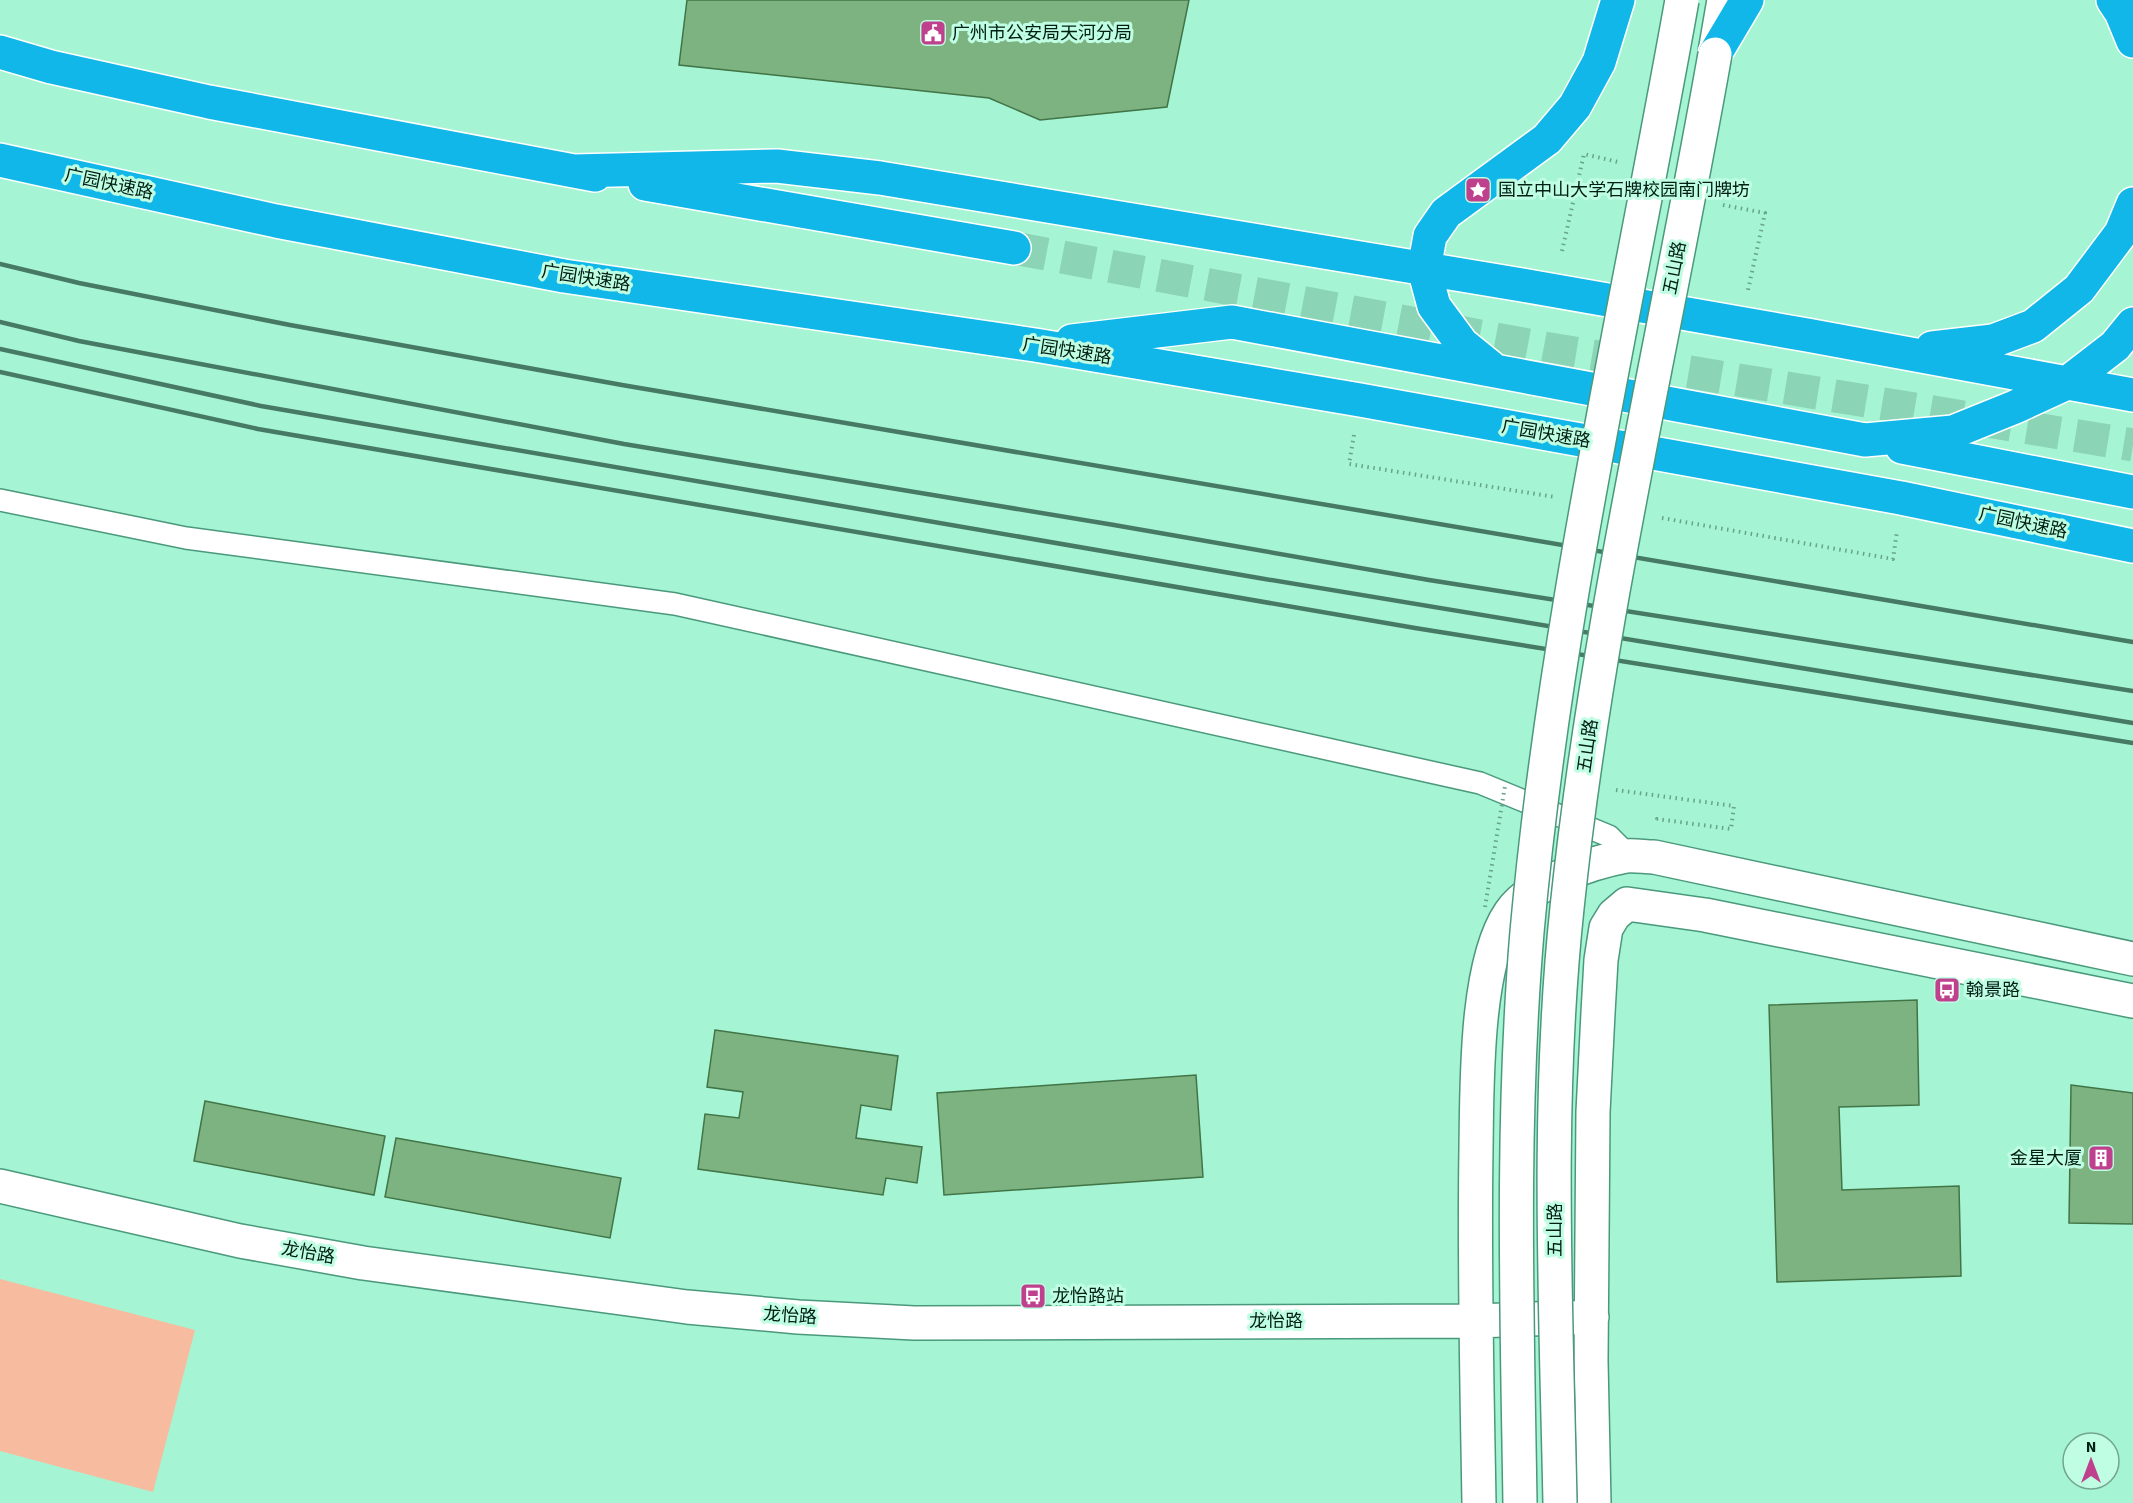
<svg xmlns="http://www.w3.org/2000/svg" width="2133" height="1503" viewBox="0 0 2133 1503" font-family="'Source Sans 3','Noto Sans SC',sans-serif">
<rect width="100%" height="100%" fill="#a5f4d3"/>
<path fill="#f7bca0" d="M0,1279L195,1330L153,1492L0,1451Z"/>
<path fill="#7db281" stroke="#417547" stroke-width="1.5" d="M687,0H1189L1167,107L1040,120L989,98L679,65Z
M1917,1000L1919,1105L1839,1107L1842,1190L1959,1186L1961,1276L1777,1282L1769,1005Z
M715,1030L898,1056L891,1110L861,1105L856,1138L922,1147L917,1183L886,1178L883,1195L698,1169L705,1114L739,1118L743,1092L707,1087Z
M1196,1075L1203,1177L944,1195L937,1093Z
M2071,1085L2133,1093V1224L2069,1223Z
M205,1101L385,1136L374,1195L194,1161Z
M396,1138L621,1178L610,1238L385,1197Z"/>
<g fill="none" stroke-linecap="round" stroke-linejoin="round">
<path stroke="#8cd4b6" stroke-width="33" stroke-dasharray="33 16" stroke-linecap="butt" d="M1014,248L1544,348L2133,445"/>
<defs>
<path id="lane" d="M0,500L186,538L675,604L1480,783L1609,836L1629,856"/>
<path id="secondary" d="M1715,52L1724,0
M0,1186L240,1241L363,1263L687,1307L798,1317L914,1323L1475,1321L1592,1317
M1479,1503C1477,1385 1474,1267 1476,1149C1477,1086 1475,964 1510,913C1530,883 1593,862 1626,856C1635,855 1645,857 1654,857L2133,959
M1594,1503L1591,1361L1593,1112L1598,1013L1601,960L1606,928L1614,915L1627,904L1705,915L2133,1001"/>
<path id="highway" d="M2113,0L2121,12L2133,41
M0,52L51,67L209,102L595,175
M1715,54L1747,0
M0,160L276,221L564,276L1035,345L1360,400L1901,498L2133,546
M574,171L777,166L880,178L1522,285L1807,335L2133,395
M645,184L1014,248
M1072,341L1232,322L1865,440L1953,432L2015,407L2067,383L2115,346L2133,324
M1932,348L1993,341L2033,326L2079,289L2121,233L2133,204
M1494,370L1462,344L1434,306L1424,269L1430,236L1446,213L1547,139L1575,106L1599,62L1618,0
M1902,447L2133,492"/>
</defs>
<use href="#lane" stroke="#4a997c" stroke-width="24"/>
<use href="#secondary" stroke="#4a997c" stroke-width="36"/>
<use href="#highway" stroke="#fff" stroke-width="36"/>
<path stroke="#67a48b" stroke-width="4" stroke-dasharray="1.5 4.5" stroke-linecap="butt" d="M1723,205L1765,213L1748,290
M1562,251L1584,154L1618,162
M1354,435L1349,464L1555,497
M1662,518L1893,559L1897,531
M1616,790L1734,806L1731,829L1657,819V822"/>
<use href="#lane" stroke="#fff" stroke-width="21"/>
<use href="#secondary" stroke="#fff" stroke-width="33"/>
<use href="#highway" stroke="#11b7e8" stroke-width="33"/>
<path stroke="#467a65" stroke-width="4.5" d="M0,264L79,283L290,325L622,385L2133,642
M0,322L79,341L624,444L1114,525L1429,580L2133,691
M0,349L261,406L1259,578L2133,723
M0,372L258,429L1415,628L2133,743"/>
<defs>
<path id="secondary-bridge" d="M1520,1503C1517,1312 1511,1122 1527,932C1555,619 1627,309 1682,0
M1560,1503C1556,1305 1546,1105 1567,908C1597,620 1665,338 1715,54"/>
</defs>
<use href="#secondary-bridge" stroke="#4a997c" stroke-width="36" stroke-linecap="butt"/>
<path stroke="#67a48b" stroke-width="4" stroke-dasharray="1.5 4.5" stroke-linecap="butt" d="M1485,907L1505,786"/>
<use href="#secondary-bridge" stroke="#fff" stroke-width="33"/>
</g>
<defs>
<symbol id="civic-square" viewBox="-11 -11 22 22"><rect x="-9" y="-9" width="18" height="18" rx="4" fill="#bf418e" stroke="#bffee3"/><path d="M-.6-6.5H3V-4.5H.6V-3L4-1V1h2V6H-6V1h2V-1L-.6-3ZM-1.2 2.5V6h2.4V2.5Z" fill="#fff"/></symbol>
<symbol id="sight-square" viewBox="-11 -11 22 22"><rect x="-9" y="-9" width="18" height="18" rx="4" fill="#bf418e" stroke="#bffee3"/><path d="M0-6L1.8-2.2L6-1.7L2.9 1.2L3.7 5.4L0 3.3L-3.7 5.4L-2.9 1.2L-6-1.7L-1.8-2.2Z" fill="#fff"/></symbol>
<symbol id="bus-square" viewBox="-11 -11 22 22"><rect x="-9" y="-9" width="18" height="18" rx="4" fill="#bf418e" stroke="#bffee3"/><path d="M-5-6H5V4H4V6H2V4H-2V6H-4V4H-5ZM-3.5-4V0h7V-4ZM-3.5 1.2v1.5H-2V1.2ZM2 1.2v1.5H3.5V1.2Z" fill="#fff"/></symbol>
<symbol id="building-square" viewBox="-11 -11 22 22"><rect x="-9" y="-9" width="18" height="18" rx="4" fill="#bf418e" stroke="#bffee3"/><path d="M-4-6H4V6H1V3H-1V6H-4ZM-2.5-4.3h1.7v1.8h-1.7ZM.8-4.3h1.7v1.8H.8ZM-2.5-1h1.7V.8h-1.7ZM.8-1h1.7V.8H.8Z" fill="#fff"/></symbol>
</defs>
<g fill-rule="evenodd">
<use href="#civic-square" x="918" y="18" width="30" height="30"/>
<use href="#sight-square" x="1463" y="175" width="30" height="30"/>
<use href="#bus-square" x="1932" y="975" width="30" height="30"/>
<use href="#building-square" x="2086" y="1143" width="30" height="30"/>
<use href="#bus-square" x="1018" y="1281" width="30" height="30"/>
</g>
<g text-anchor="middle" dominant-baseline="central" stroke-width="6" stroke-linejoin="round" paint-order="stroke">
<g font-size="18" fill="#001f14" stroke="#bffee3" text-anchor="start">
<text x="952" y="33">广州市公安局天河分局</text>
<text x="1498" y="190">国立中山大学石牌校园南门牌坊</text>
<text x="1966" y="990">翰景路</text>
<text x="2082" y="1158" text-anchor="end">金星大厦</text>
<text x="1052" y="1296">龙怡路站</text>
</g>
<g font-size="18" fill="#001f14" stroke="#bffee3">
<text transform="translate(109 184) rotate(12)">广园快速路</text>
<text transform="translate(1675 268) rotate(-79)">五山路</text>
<text transform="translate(586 278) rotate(9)">广园快速路</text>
<text transform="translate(1067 351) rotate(9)">广园快速路</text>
<text transform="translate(1546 434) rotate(10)">广园快速路</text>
<text transform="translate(2023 523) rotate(12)">广园快速路</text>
<text transform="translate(1588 746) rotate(-82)">五山路</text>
<text transform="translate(1555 1230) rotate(-90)">五山路</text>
<text transform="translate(308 1253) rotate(10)">龙怡路</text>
<text transform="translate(790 1316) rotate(4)">龙怡路</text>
<text x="1276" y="1321">龙怡路</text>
</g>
</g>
<g transform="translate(2091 1461)"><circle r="28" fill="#bffee3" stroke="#73a590" stroke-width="1.5"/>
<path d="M0-4.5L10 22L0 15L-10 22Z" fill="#bf418e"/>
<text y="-9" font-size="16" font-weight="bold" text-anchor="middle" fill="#001f14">N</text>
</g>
</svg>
